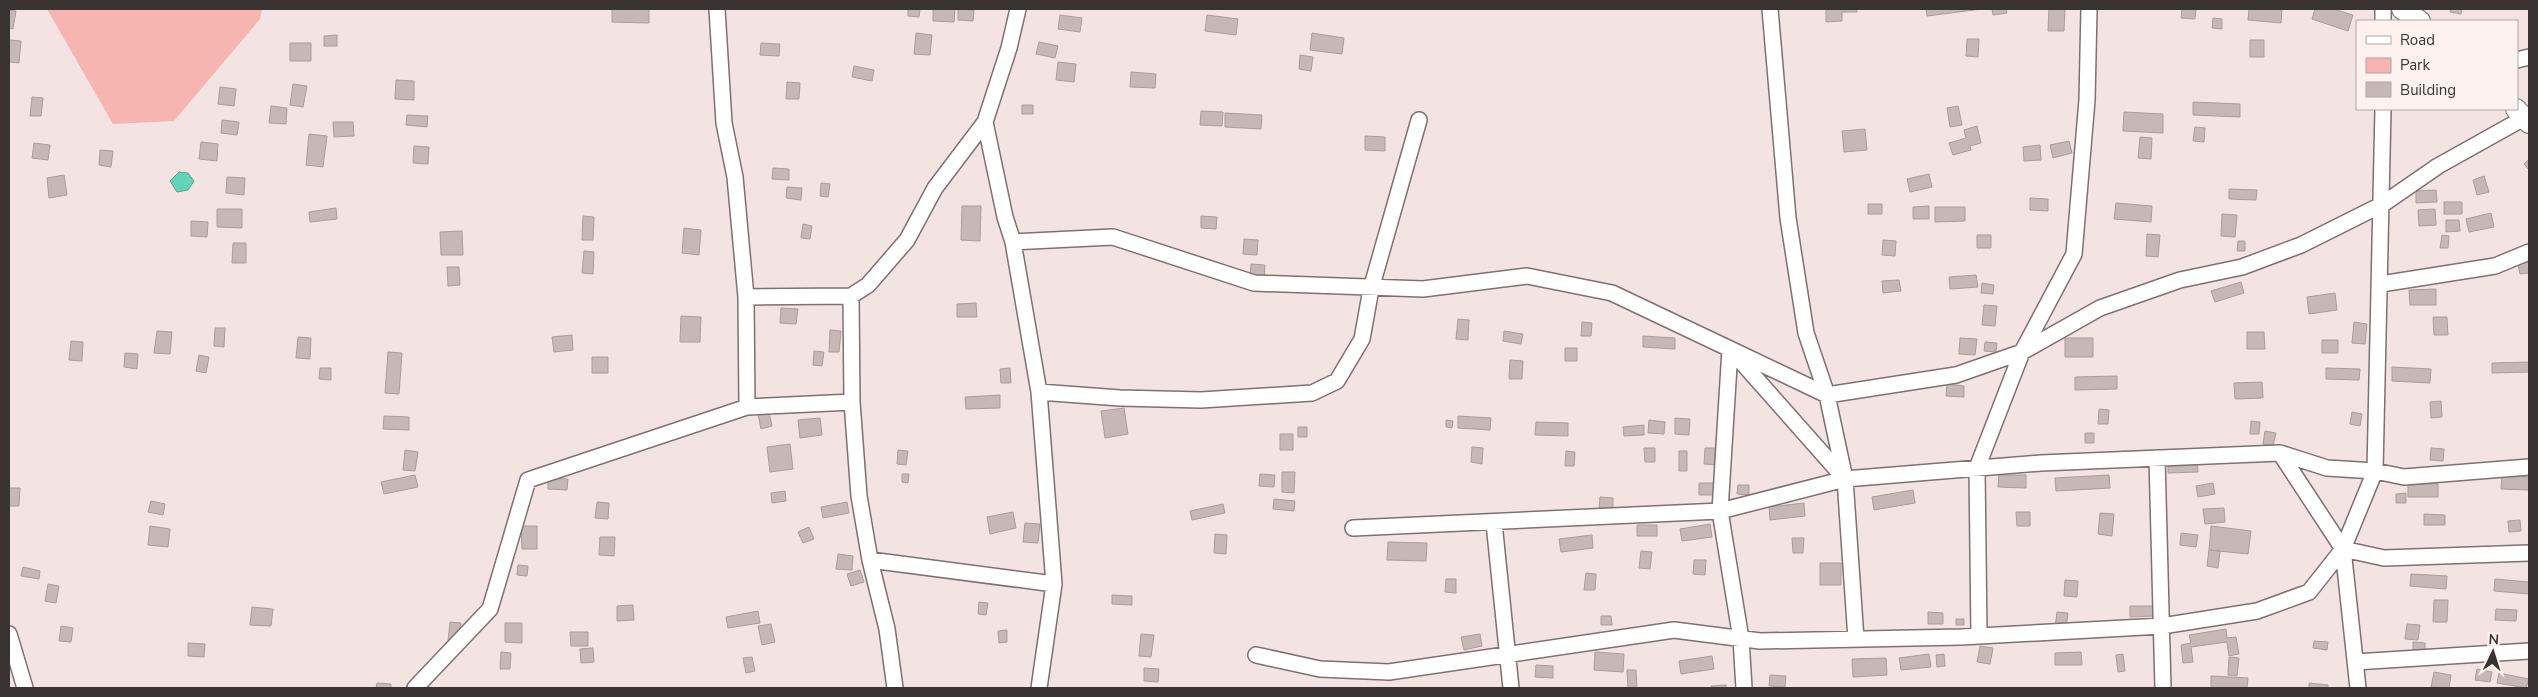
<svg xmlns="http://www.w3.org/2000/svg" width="2538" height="697" viewBox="0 0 2538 697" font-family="'Nunito Sans',sans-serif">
<rect width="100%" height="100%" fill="#f3e4e3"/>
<path fill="#f6b5b1" d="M47,9H262L260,19L174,121L113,124Z"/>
<path fill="#63d4b8" stroke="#56a490" d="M179,172L188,173L194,181L188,190L177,192L170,181Z"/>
<path fill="#c6b8b7" stroke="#ab9d9c" d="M612,9H649V23L612,22Z
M908,9H920L919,17L908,16Z
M933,9H955L954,22L933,21Z
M958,9L974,10L973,21L958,20Z
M1826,9H1857V12H1842V21L1826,22Z
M1926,9H1982L1927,16Z
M1992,9H2006L2007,13L1993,15Z
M2049,9H2065L2064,31H2048Z
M2182,9H2196L2195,19L2181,18Z
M2249,9H2282L2281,23L2248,20Z
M2315,9H2333L2353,15L2348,31L2312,19Z
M2451,9H2462L2461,14L2450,12Z
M9,10L16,11L13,29L9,28Z
M1060,15L1082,18L1080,32L1058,29Z
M1207,15L1238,19L1236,35L1205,31Z
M2213,18L2222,19V29L2212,28Z
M916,33L932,35L930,55L914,54Z
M1312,33L1344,38L1342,54L1310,50Z
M337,35V46H324V36Z
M1967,39H1979L1978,57L1966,56Z
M9,40L21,41L19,63L9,62Z
M2250,40H2264V57H2250Z
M1039,42L1058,46L1055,58L1036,54Z
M290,43H311V61H290Z
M761,43L780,44L779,56L760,55Z
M1300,55L1313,57L1311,71L1299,69Z
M1058,62L1076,64L1074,82L1056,80Z
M854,66L874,70L872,81L852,77Z
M1131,72L1156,74L1155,88L1130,87Z
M396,80L414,81V100L395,99Z
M787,82L800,83L799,99H786Z
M293,84L307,86L303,107L290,105Z
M220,87L236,89L234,106L218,104Z
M32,97L43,98L41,116H30Z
M2193,102L2240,104V117L2193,115Z
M1022,105H1033V114H1022Z
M271,106L287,108L286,124L269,123Z
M1958,106L1962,125L1950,127L1947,108Z
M1201,111L1223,112L1222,126L1200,125Z
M2124,112L2163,114V133L2123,131Z
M1225,113L1262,115L1261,129L1225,127Z
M407,115L428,116L427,127L406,125Z
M222,120L239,122L237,135L221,133Z
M333,122H353L354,136L334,137Z
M1977,126L1981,143L1970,146L1971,150L1953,155L1949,143L1966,138L1964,130Z
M2195,127L2205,128L2204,142L2193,141Z
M1865,129L1867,150L1844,152L1842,131Z
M309,134L327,136L323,167L306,165Z
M1365,136L1385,137V151L1365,150Z
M2140,137L2152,138L2151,159L2138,158Z
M2069,141L2072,153L2053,158L2050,145Z
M201,142L218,144L217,161L199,159Z
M34,143L50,145L48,160L32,158Z
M2040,145L2041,160L2024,161L2023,147Z
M414,146L429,147L428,164L413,163Z
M100,150L113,151L111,167L99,165Z
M2529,159V170L2524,164Z
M773,168L789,169V180L772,179Z
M1929,174L1932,187L1910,192L1907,179Z
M64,175L67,195L49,198L47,178Z
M2484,176L2489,192L2477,195L2473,180Z
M227,177L245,178L244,195L226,193Z
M821,183L830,184L828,197L820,196Z
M787,187L802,188L801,200L786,198Z
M2229,189L2257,190L2256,200L2229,199Z
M2436,190L2437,202L2416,203V191Z
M2030,198L2048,199V211L2030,210Z
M2444,202H2462V214H2444Z
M2116,203L2152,206L2151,222L2114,219Z
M1868,204H1882V214H1868Z
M962,206H981L980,241L961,240Z
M1929,206V219H1913V207Z
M1935,207H1965V221L1935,222Z
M336,208L337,219L310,222L309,212Z
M217,209H242V228L217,227Z
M2435,209L2436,225L2419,226L2418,210Z
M2491,213L2494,227L2469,232L2466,219Z
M2222,214L2237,215L2235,237L2221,236Z
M583,216L594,217L593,240H582Z
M1201,216L1217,217L1216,229L1201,228Z
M2446,220H2459L2460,231L2446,232Z
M191,221L208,222L207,237L191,236Z
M803,224L812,226L810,239L801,238Z
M684,228L701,230L699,255L682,253Z
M462,231L463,255H441L440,232Z
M2147,234L2160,235L2158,257L2146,256Z
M1977,235H1991V248H1977Z
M2442,235L2449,236L2448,248H2440Z
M1244,239L1258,240L1257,255L1243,254Z
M1883,240L1896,241L1895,256L1882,255Z
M2238,241H2245V251H2237Z
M233,243H246V263H232Z
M584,251L594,252L593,274L582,273Z
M2529,262V273L2520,274L2518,264Z
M1251,264L1265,265L1264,279L1250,277Z
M447,267H459L460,285L448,286Z
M1976,275L1978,287L1950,289L1949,277Z
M1899,280L1901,291L1883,293L1882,281Z
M2241,282L2244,293L2215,302L2211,291Z
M1982,283L1994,285L1993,294L1981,293Z
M2436,289V305H2410L2409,290Z
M2335,293L2337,310L2309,314L2307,297Z
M976,303L977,317H957V304Z
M1984,305L1997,306L1995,326L1982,325Z
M781,308L798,309L796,324L780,323Z
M681,316L701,317L700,342H680Z
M2433,317H2447L2448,335H2434Z
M1458,319L1469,320L1468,340L1456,339Z
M1582,322L1592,323L1591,336H1581Z
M2354,322L2367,324L2365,344L2352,343Z
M215,328H225L224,347L214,346Z
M830,330L841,331L839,352H829Z
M157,331L172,332L170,354L154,353Z
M1504,331L1523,334L1521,344L1503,341Z
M2247,332H2264L2265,349H2247Z
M572,335L573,350L554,352L552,337Z
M1643,336L1675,338V349L1643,347Z
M298,337L311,338L310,359L296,358Z
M1960,338L1977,339L1975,355L1959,354Z
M2065,338H2093V357H2065Z
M2322,340H2338V353H2322Z
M71,341L83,342L82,361L69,360Z
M1985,342L1997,343L1996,352L1984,351Z
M1565,348H1577V361H1565Z
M814,351L824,352L822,366L813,365Z
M388,352L402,353L399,394L385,393Z
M125,353L138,354L137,369L124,367Z
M199,355L209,357L206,373L196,371Z
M592,357H608V373H592Z
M1510,360L1523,361L1522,379H1509Z
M2529,362V372L2492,373V363Z
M2392,367L2431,369L2430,383L2392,381Z
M320,368H331V380L319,379Z
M1010,368L1011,383H1001L1000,369Z
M2326,368L2360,369L2359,380L2326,379Z
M2117,376V389L2075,390V377Z
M2262,382L2263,398L2235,399L2234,383Z
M1947,384L1964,386V397L1946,396Z
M1000,395V408L966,409L965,397Z
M2441,401L2442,417L2431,418L2430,402Z
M1124,408L1128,434L1105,438L1101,411Z
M2099,409L2109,410L2108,424H2098Z
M769,412L772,426L761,429L758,414Z
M2352,412L2362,414L2360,426L2350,424Z
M384,416L409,417V430L383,429Z
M1458,416L1491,418L1490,430L1458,428Z
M820,418L822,435L800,438L798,420Z
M1675,418L1690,419L1689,435L1675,434Z
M1446,420L1453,421L1452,428L1446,427Z
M1649,420L1665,422L1664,434L1648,433Z
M2251,421L2260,422L2259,434H2250Z
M1536,422L1568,423V436L1535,435Z
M1644,425V435L1624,436L1623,427Z
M1298,427H1307V437H1298Z
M2265,431L2276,433L2273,446L2263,444Z
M2085,433H2094V443H2085Z
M1280,434H1293V450H1280Z
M790,444L793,469L770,472L767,447Z
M1472,447L1483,448L1482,464L1471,462Z
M1644,448H1655V462H1645Z
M1705,448H1716V465L1704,464Z
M2431,448L2444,449L2443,461L2430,460Z
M405,450L418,452L415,471L403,470Z
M898,450L908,451L906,465L897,464Z
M1566,451L1575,452L1574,466H1565Z
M1679,451H1687V471H1679Z
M2197,459L2198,472L2168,473V461Z
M1282,472H1295L1294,493L1282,492Z
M902,474H909L908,483L902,482Z
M1260,474L1275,475L1274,487L1259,486Z
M415,475L418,487L384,494L381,482Z
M1999,475H2026V488L1998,487Z
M2109,475L2110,488L2056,491L2055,478Z
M2502,475L2529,477V490L2501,489Z
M548,478L568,479L567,490L548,489Z
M1699,483H1714V495H1699Z
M2213,483L2215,494L2198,497L2196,486Z
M2408,484H2438V497H2408Z
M1738,485H1749V495L1737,494Z
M9,488H20L19,506H9Z
M1913,490L1915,503L1874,510L1872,497Z
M785,491L786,501L772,503L771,493Z
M2406,493V503H2396V494Z
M1600,497L1613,498V511L1599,510Z
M1274,499L1295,501L1294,511L1273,509Z
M151,501L165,504L163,515L148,512Z
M597,502L609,503L608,519L595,518Z
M847,502L849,513L823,518L821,507Z
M1804,503L1805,516L1770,520L1769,507Z
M1223,504L1225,513L1192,520L1190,511Z
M2224,508L2225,522L2205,524L2203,509Z
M1013,512L1016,528L990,534L987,517Z
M2016,512H2030V526H2017Z
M2100,513L2114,514L2112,536L2098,534Z
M2424,514L2445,515V525H2424Z
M2520,520L2521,531L2509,532L2508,521Z
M1025,523L1040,524L1038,543L1023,542Z
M1710,524L1712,537L1682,541L1680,529Z
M1637,525H1657V536H1637Z
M150,526L170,529L168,547L148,545Z
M521,526H537V549H522Z
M2211,526L2251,531L2248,554L2209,550Z
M809,527L814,539L803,543L798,532Z
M2181,533L2198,535L2196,547L2180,545Z
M1215,534L1227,535L1226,554L1214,553Z
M1592,535L1593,548L1561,552L1559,539Z
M600,537H615L614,556L599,555Z
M1792,538H1804L1803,553H1793Z
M1388,542L1427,543L1426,561L1387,560Z
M2209,550L2220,551L2218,568L2207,566Z
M1641,551L1652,552L1650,569L1639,568Z
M838,554L853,556L852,570L836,569Z
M1694,560H1706L1705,575L1693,574Z
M1820,563H1841V585H1820Z
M518,565L528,566L527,576L517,575Z
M23,567L40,571L39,579L21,576Z
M860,570L864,582L851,586L847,574Z
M1586,573L1596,574L1595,590H1584Z
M2411,574L2447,576L2446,589L2410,586Z
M1446,579H1456V593L1445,592Z
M2495,579L2529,582V594L2494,591Z
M2065,580L2078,581L2077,597L2064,596Z
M48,584L59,586L56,603L45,601Z
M1112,595L1132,596V605L1112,604Z
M2434,600H2448L2447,622H2433Z
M979,602L988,603L986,615L978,614Z
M633,605L634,620L617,621V606Z
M2130,606H2157V616L2130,617Z
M252,607L273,609L271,626L250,625Z
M2496,609L2517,610L2516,621L2495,620Z
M758,611L760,623L728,628L726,617Z
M1928,612L1943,613V624H1928Z
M2057,612L2068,613L2066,629L2055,628Z
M1601,616H1611L1612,625H1601Z
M1956,619H1964V625H1956Z
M450,622L461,623L459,642L448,641Z
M505,623H522V643L505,642Z
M771,624L775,642L762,645L758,626Z
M2407,624L2420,625L2418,640L2405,639Z
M61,626L73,628L71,642L59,641Z
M2226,629L2227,638L2236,637L2239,654L2229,656L2227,642L2191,647L2193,662L2183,663L2181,645L2191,643L2189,635Z
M1007,630V642L999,643L998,631Z
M570,632H588V646H571Z
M1141,634L1154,635L1151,657L1139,656Z
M1480,634L1482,646L1464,650L1461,637Z
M2314,641L2328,642L2327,650L2313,648Z
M2413,642L2425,643V653L2413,652Z
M188,643L205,644L204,657L188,656Z
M1980,646L1993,648L1990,664L1977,662Z
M593,648L594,662L581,663L580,649Z
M501,652L511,653L510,669H500Z
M1595,652L1624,654L1623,672L1594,670Z
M2081,652L2082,665H2055V653Z
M1929,654L1931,667L1901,670L1899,658Z
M1944,654L1945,666L1937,667L1936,655Z
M2123,654L2125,671L2118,672L2116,655Z
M1712,656L1714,669L1681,674L1679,661Z
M752,657L755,671L746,673L743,658Z
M2229,657L2239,658L2237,676L2228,675Z
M1886,658L1887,675L1853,677L1852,659Z
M1536,665L1553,666V678L1535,677Z
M1144,668L1159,669L1158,682L1144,681Z
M2477,669L2492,672L2490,682L2475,680Z
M1627,670H1636L1637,688H1628Z
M2434,672L2451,675L2449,688L2431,687Z
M2499,673L2529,679L2526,688L2497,683Z
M1770,675L1786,676L1785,687L1769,686Z
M2211,676L2248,678L2247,688H2211Z
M377,683L391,684V688H376Z
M2309,683L2328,685V688H2309Z
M1726,685V688H1711V686Z"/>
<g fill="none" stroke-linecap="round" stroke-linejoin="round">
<defs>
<path id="minor" d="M717,9L724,123L735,177L746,297L747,407
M1770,9L1788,218L1806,333L1827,395L1845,479L1856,639
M2383,21V9
M2517,60L2529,57
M985,122L1005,217L1013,242L1039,392
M1013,242L1113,237L1254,283L1423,289L1527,276L1612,293L1730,349L1845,479L2041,463L2280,453L2327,468L2375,471L2404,477L2529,467
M2381,284L2495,266L2529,252
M851,296L852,402L859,496L870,560L887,629L895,688
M746,297L851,296L868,285L907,240L935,188L985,122L1009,48L1018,9
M2280,453L2343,549L2358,688
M2157,458L2163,688
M1494,523L1511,688
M1353,528L1720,511L1845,479
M2343,549L2384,558L2529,553
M870,560L1054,584
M9,634L25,688
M1979,636L1977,468L2022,352L2074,254L2087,100L2089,9
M1256,655L1320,669L1389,672L1674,630L1760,641L1961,637L2162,626L2257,611L2309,592L2343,549L2375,471L2383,109
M2355,662L2529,651
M415,688L490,609L528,480L747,407L852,402
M1039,688L1054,584L1039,392L1120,398L1201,400L1312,393L1337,381L1362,339L1371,289L1419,120
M1744,688L1741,639L1720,511L1730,349L1827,395L1956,375L2022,352L2100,308L2180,280L2242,267L2301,245L2383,204L2438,166L2524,118"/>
<path id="tertiary" d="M2402,9L2420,21
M2516,109L2529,123"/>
</defs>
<use href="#minor" stroke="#7e7170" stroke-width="18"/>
<use href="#tertiary" stroke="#7e7170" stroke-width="22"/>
<use href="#minor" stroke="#fff" stroke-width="15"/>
<use href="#tertiary" stroke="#fff" stroke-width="20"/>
</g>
<rect width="2538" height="697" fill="none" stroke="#393332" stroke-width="20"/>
<rect x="2356" y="20" width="162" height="90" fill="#fef2f1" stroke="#afa6a5"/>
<rect x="2366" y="36" width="25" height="8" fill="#ffffff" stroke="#afa6a5"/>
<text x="2400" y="45" font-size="15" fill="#393332">Road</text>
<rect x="2366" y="58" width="25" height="15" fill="#f6b5b1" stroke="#afa6a5"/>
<text x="2400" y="70" font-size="15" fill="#393332">Park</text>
<rect x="2366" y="82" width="25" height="15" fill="#c6b8b7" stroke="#afa6a5"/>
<text x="2400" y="95" font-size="15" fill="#393332">Building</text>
<g transform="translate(2493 652) rotate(4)" stroke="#fef2f1" stroke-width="4" paint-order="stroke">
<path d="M0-4L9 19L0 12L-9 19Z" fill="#393332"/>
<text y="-8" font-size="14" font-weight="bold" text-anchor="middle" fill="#393332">N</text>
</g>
</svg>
